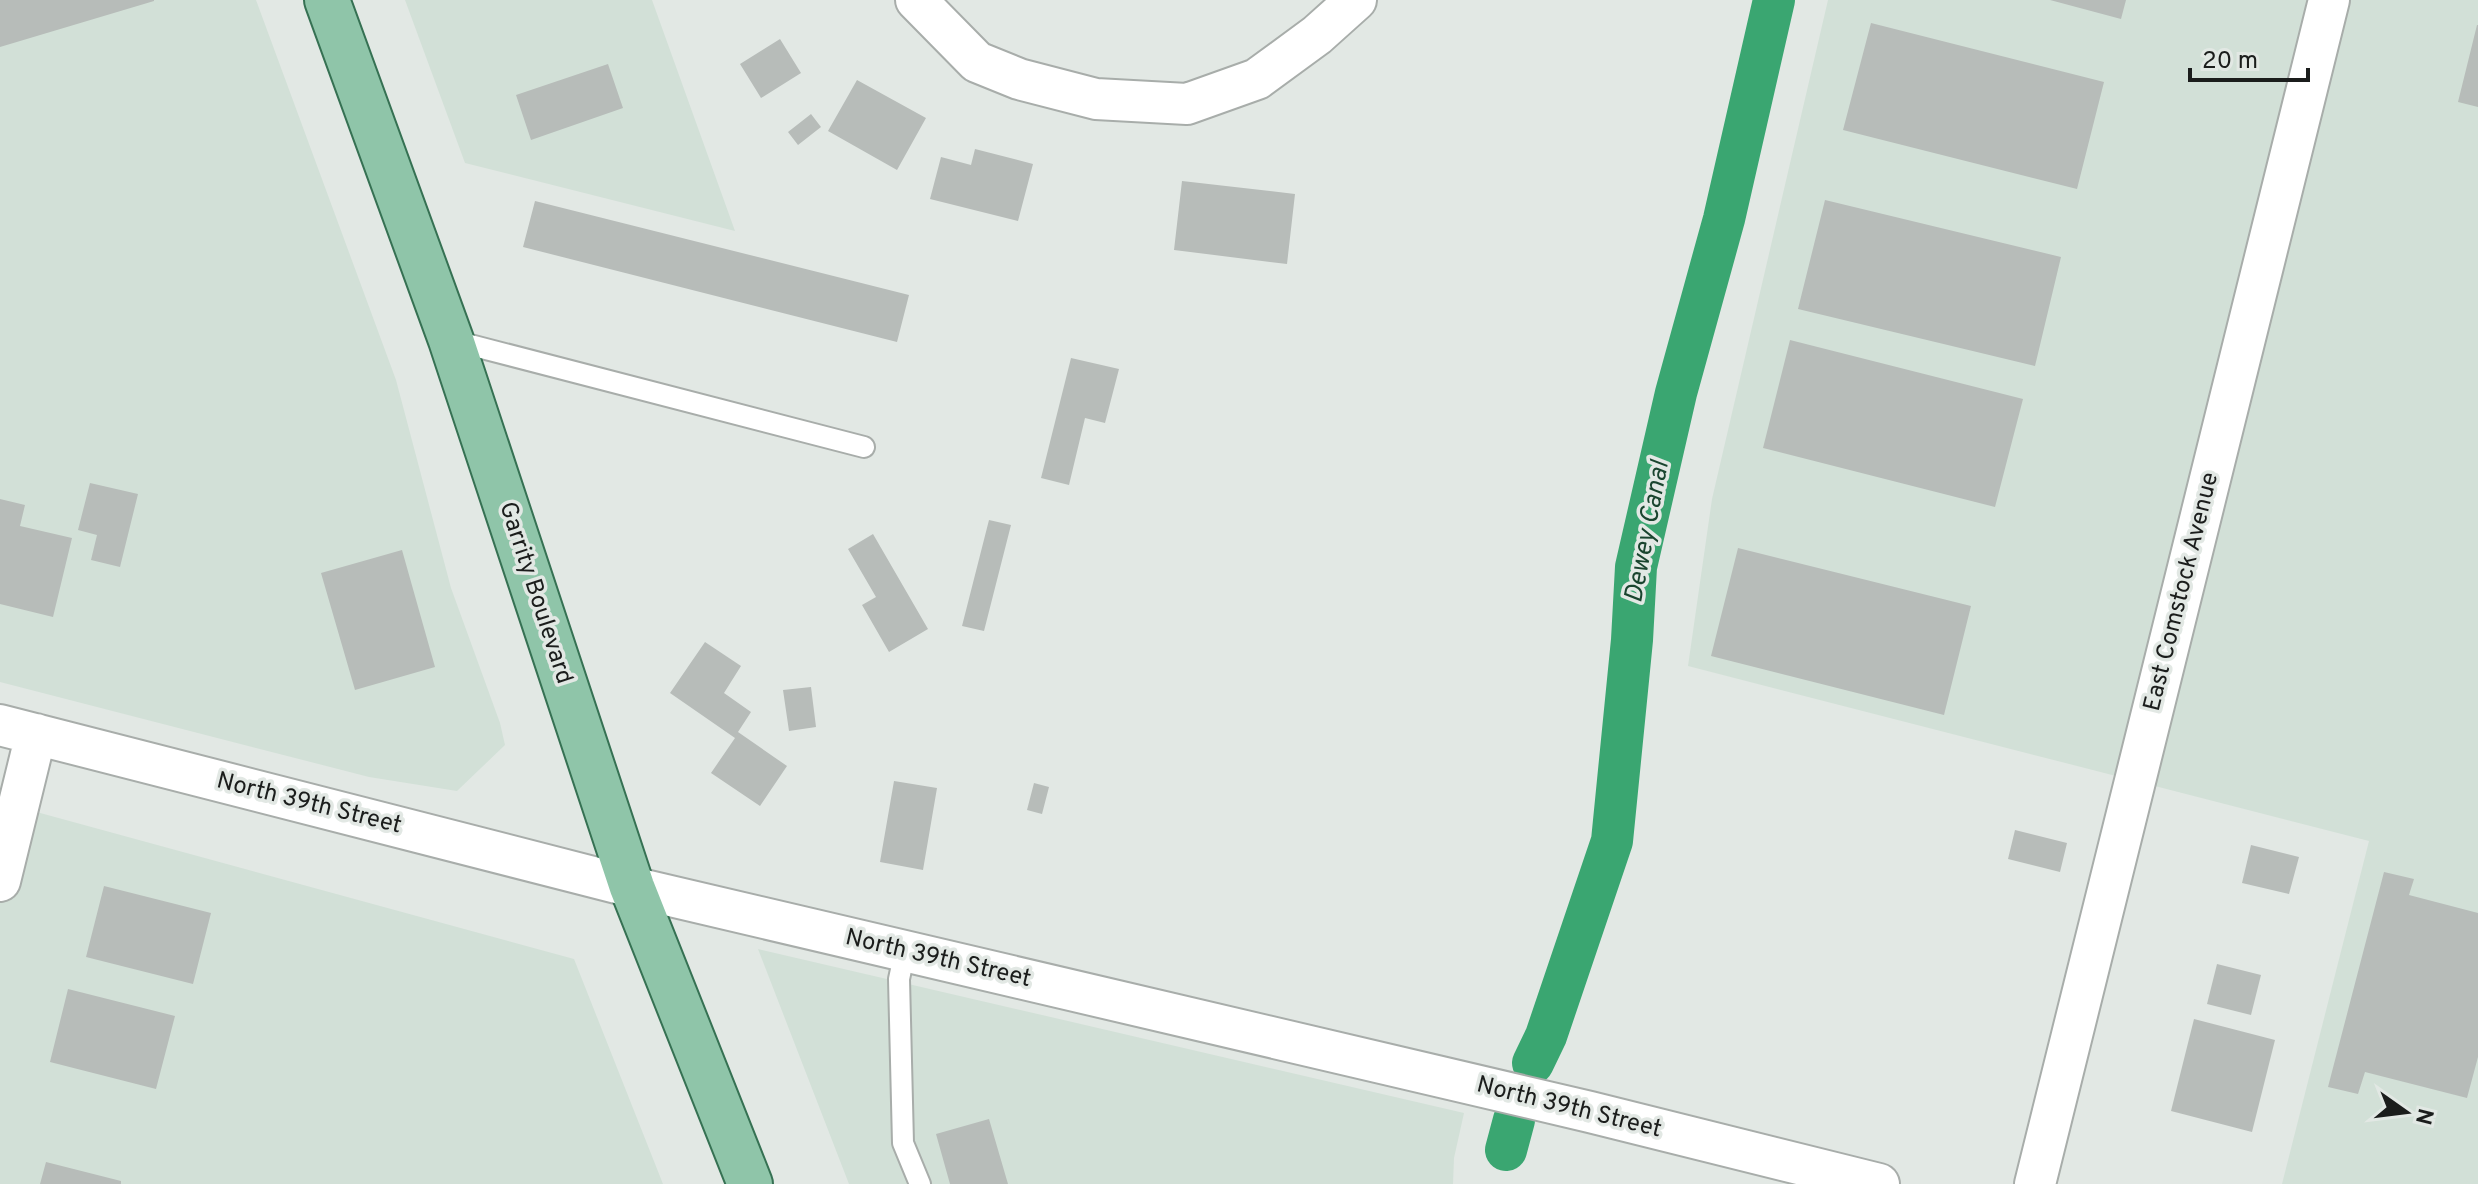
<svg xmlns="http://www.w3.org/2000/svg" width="2478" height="1184" viewBox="0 0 2478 1184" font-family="Overpass,sans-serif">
<rect width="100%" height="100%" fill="#e2e8e4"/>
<path fill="#d2e0d7" d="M0,0H256L396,380L451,588L500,723L505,745L457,791L369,777L0,682Z
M405,0H652L735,231L465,163Z
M1828,0H2478V1184H2282L2369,841L1688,666L1712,499Z
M0,802L574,959L663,1184H0Z
M758,949L1464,1113L1454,1158L1453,1184H849Z"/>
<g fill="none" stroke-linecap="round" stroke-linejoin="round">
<path stroke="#3aa671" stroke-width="42" d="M1533,1063L1546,1036L1612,841L1632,640L1636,567L1676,393L1724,219L1774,0
M1506,1150L1514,1120"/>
</g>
<path fill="#b7bcb9" d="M0,0H154V1L0,47Z
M2050,0H2126L2121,19Z
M1871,23L2104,82L2077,189L1843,130Z
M2477,25H2478V107L2458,102Z
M780,39L801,73L761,98L740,64Z
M608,64L623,108L531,140L516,95Z
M857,80L926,118L897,170L828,131Z
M811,114L821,127L798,145L788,132Z
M975,149L1033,164L1018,221L930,199L941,157L971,165Z
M1182,181L1295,194L1287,264L1174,250Z
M1825,200L2061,257L2035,366L1798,309Z
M535,201L909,295L897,342L523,247Z
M1790,340L2023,399L1995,507L1763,448Z
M1071,358L1119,369L1105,423L1085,418L1069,485L1041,478Z
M90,483L138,494L120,567L91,560L97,535L78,530Z
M0,499L25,505L20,526L72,538L53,617L0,604Z
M989,520L1011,525L984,631L962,626Z
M873,534L928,629L889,652L862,605L876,597L848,549Z
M1738,548L1971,606L1944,715L1711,656Z
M402,550L435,667L355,690L321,573Z
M705,642L741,666L724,693L751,712L738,732L787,766L760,806L711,773L735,738L670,693Z
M811,687L816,727L789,731L783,690Z
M894,781L937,788L923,870L880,862Z
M1034,783L1049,787L1042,814L1027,810Z
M2015,830L2067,843L2060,872L2008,859Z
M2251,845L2299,857L2289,894L2242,883Z
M2384,872L2414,879L2409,895L2478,913V1057L2467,1098L2365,1072L2358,1094L2328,1087Z
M104,886L211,913L193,984L86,957Z
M2217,964L2261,975L2251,1015L2207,1004Z
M68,989L175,1016L156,1089L50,1062Z
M2194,1019L2275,1040L2252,1132L2171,1111Z
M989,1119L1008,1184H950L936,1134Z
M46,1162L121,1181V1184H40Z"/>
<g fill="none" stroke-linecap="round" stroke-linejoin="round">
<defs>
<path id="service" d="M451,340L864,447
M905,951L899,979L903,1143L920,1184"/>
<path id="minor" d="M916,0L977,62L1019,79L1096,99L1187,104L1257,79L1317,35L1356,0
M0,725L632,887L1590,1112L1879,1184
M0,881L36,734
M2035,1184L2329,0"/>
<path id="primary" d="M327,0L451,340L632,887L750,1184"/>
</defs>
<use href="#service" stroke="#a8adaa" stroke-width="24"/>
<use href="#minor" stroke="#a8adaa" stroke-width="44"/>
<use href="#primary" stroke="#367153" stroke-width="48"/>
<use href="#service" stroke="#fff" stroke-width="20"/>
<use href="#minor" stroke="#fff" stroke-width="40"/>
<use href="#primary" stroke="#8fc5a9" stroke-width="44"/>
</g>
<g text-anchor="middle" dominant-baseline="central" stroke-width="7" stroke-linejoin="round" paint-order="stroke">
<g font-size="24" fill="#1b1d1c" stroke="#e2e8e4">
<text transform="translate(2182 592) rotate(-76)">East Comstock Avenue</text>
<text transform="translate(535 593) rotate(72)">Garrity Boulevard</text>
<text transform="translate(309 804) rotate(14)">North 39th Street</text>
<text transform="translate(938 959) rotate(13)">North 39th Street</text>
<text transform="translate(1569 1108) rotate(14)">North 39th Street</text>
</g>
<g font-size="26" font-style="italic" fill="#1a452f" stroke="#e2e8e4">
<text transform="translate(1648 532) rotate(-79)">Dewey Canal</text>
</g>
</g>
<g transform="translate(2406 1112) rotate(104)" stroke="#e2e8e4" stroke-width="6" paint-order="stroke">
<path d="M0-6L14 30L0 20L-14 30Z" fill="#1b1d1c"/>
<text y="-12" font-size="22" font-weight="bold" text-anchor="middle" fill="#1b1d1c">N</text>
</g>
<path d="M2190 68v12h118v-12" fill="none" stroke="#1b1d1c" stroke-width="4"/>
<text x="2202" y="68" font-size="24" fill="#1b1d1c" stroke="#e2e8e4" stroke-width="6" paint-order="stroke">20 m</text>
</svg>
